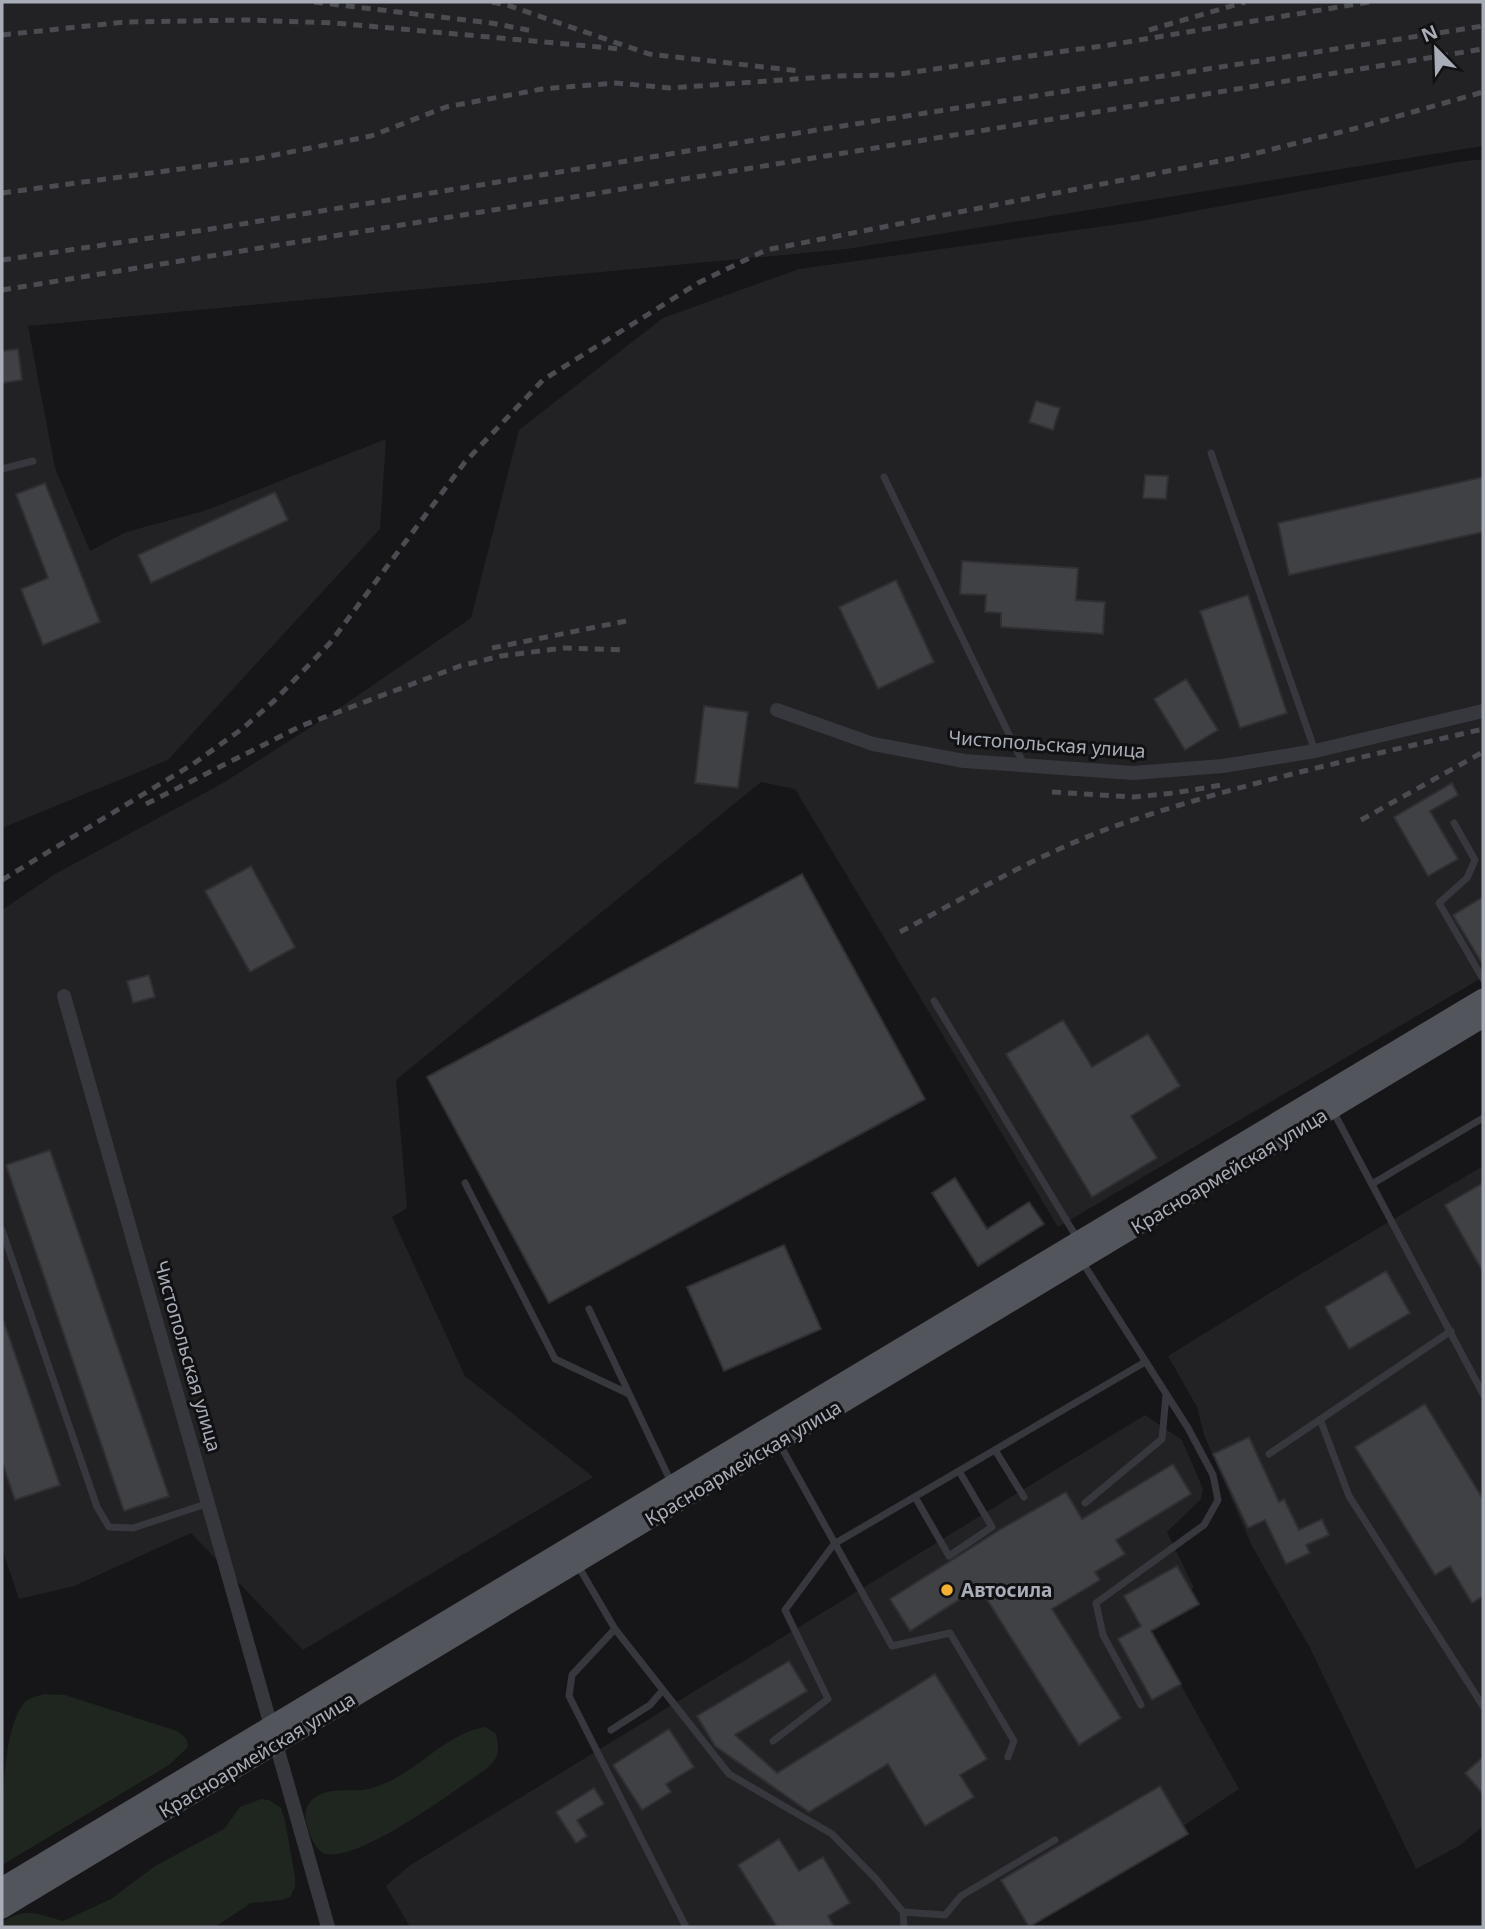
<svg xmlns="http://www.w3.org/2000/svg" width="1485" height="1929" viewBox="0 0 1485 1929" font-family="'Noto Sans',sans-serif">
<rect width="100%" height="100%" fill="#161618"/>
<path fill="#222225" d="M2,2H1483V146L847,249L28,326L55,468L90,551L126,532L204,511L386,439L380,529L168,760L2,828Z
M1483,159V977L1058,1227L795,789L761,782L396,1080L407,1208L392,1217L465,1376L593,1477L303,1650L191,1533L74,1586L19,1599L2,1549V910L55,874L223,783L322,720L471,618L519,430L663,318L799,269L1141,221L1458,162Z
M1483,1166V1826L1459,1846L1416,1869L1310,1648L1252,1546L1204,1435L1197,1407L1168,1356L1296,1277Z
M1145,1415L1182,1440L1203,1489L1201,1499L1167,1532L1194,1588L1143,1617L1239,1789L1031,1927H410L386,1886L409,1866Z"/>
<path fill="#1e261f" d="M44,1694L65,1695L177,1731L186,1738L188,1747L169,1765L2,1865C2,1825 0,1730 25,1702C29,1698 38,1696 44,1694Z
M486,1727L496,1734C500,1750 499,1758 486,1769C455,1790 363,1860 327,1854C315,1852 310,1835 307,1825C304,1816 305,1807 312,1800C325,1787 346,1791 363,1790C371,1789 381,1785 388,1782C421,1767 449,1732 486,1727Z
M261,1799L269,1800L281,1808L285,1821L295,1877V1887L290,1897L282,1900L251,1903L215,1927H2V1922C27,1907 37,1914 63,1921L111,1899L155,1866L224,1829L240,1807Z"/>
<path fill="#404145" stroke="#303034" stroke-width="2" d="M18,349L22,380L2,383V351Z
M1036,401L1060,408L1053,430L1029,422Z
M1145,475L1168,476L1166,499L1143,498Z
M1483,477V532L1289,575L1278,523Z
M45,483L100,622L43,645L21,589L48,578L16,494Z
M275,492L288,520L151,583L138,555Z
M962,561L1078,568L1076,600L1105,602L1103,634L1001,627V613L985,612L986,595L960,594Z
M896,580L934,662L878,689L839,607Z
M1248,595L1287,713L1240,728L1200,611Z
M1186,679L1218,730L1185,750L1154,699Z
M704,706L748,712L738,788L695,783Z
M1452,783L1458,795L1430,811L1458,859L1428,876L1394,817Z
M251,866L295,947L250,972L205,891Z
M802,874L925,1099L549,1303L427,1077Z
M1483,897V965L1453,915Z
M149,975L155,997L133,1003L127,981Z
M1063,1020L1092,1067L1148,1034L1180,1086L1131,1116L1157,1158L1092,1197L1006,1054Z
M50,1150L169,1496L124,1511L6,1165Z
M955,1178L987,1229L1029,1202L1044,1224L978,1266L932,1193Z
M1483,1183V1272L1445,1205Z
M784,1245L821,1329L724,1371L687,1287Z
M1386,1271L1410,1313L1349,1349L1325,1307Z
M2,1322H4L60,1485L15,1500L2,1462Z
M1425,1404L1483,1499V1596L1472,1603L1450,1566L1435,1575L1355,1447Z
M1249,1437L1279,1502L1284,1499L1299,1530L1322,1519L1329,1535L1306,1545L1310,1553L1286,1564L1265,1520L1248,1528L1213,1454Z
M1173,1464L1191,1494L1116,1540L1125,1554L1095,1572L1100,1580L1052,1609L1121,1718L1079,1745L979,1587L910,1631L890,1599L1001,1529L1066,1492L1082,1519Z
M1177,1566L1199,1604L1151,1631L1181,1684L1152,1700L1118,1639L1141,1626L1124,1596Z
M789,1661L807,1691L735,1735L777,1773L935,1674L987,1759L960,1775L974,1797L925,1826L888,1764L809,1812L715,1746L697,1716Z
M669,1729L694,1767L666,1784L671,1792L642,1810L613,1765Z
M1483,1757V1794L1465,1773Z
M1160,1786L1188,1834L1029,1927L1001,1880Z
M594,1788L604,1804L577,1820L587,1836L576,1843L556,1812Z
M779,1839L799,1871L823,1857L850,1903L828,1916L834,1927H777L738,1865Z"/>
<g fill="none" stroke-linecap="round" stroke-linejoin="round">
<path stroke="#37383d" stroke-width="7" d="M1211,453L1315,751
M2,469L33,461
M884,477L1024,765
M1454,823L1475,860L1467,878L1439,903L1483,979
M934,1001L1077,1238
M1333,1111L1483,1394
M465,1183L555,1359L629,1394
M1372,1184L1483,1118
M2,1230L97,1507L109,1527L133,1528L209,1503
M1081,1260L1188,1428L1213,1475L1218,1500L1204,1525L1096,1603L1103,1635L1141,1705
M589,1309L671,1482
M1320,1419L1349,1496L1483,1706
M779,1443L892,1646L950,1633L1014,1741L1008,1757
M995,1450L1024,1497
M1269,1454L1451,1331
M915,1497L949,1556L992,1527L959,1471
M1085,1503L1162,1439L1166,1395
M577,1564L615,1629L729,1774L832,1834L876,1879L903,1912L945,1915L961,1896L1055,1840
M615,1629L572,1675L569,1696L686,1927
M611,1730L650,1705L662,1691
M773,1741L828,1699L785,1610L834,1544L1145,1362
M903,1912L904,1927"/>
<path stroke="#37383d" stroke-width="14" d="M777,710L873,744L964,761L1133,773L1223,766L1315,751L1483,711
M64,996L328,1927"/>
<path stroke="#53555c" stroke-width="21" d="M2,1888L1483,999
M2,1908L1483,1017"/>
<path stroke="#4a4c52" stroke-width="5" stroke-dasharray="9 7" stroke-linecap="butt" d="M314,2L491,23L533,31
M492,2L507,5L649,54L800,71
M1149,30L1245,2
M2,35L125,22L247,20L335,23L621,49
M2,193L255,159L371,136L446,107L542,89L616,83L670,88L838,76L892,75L1109,45L1369,2
M2,260L211,229L804,132L1483,26
M2,290L1483,49
M492,648L626,621
M1052,792L1134,797L1174,793L1222,785
M146,804L301,726L460,666L501,656L563,648L624,650
M1361,820L1483,752
M2,880L193,764L242,729L275,700L330,643L465,462L543,380L698,283L766,250L1245,156L1353,129L1483,92
M900,932C973,893 1045,850 1124,823C1241,783 1363,757 1483,729"/>
</g>
<circle fill="#f2b134" stroke="#111113" stroke-width="2.5" cx="947" cy="1590" r="7"/>
<g text-anchor="middle" dominant-baseline="central" stroke-width="6" stroke-linejoin="round" paint-order="stroke">
<g font-size="19" fill="#a8adb8" stroke="#111113">
<text transform="translate(1047 744) rotate(4)">Чистопольская улица</text>
<text transform="translate(1229 1171) rotate(-31)">Красноармейская улица</text>
<text transform="translate(188 1356) rotate(74)">Чистопольская улица</text>
<text transform="translate(743 1463) rotate(-31)">Красноармейская улица</text>
<text transform="translate(257 1755) rotate(-31)">Красноармейская улица</text>
</g>
<g font-size="19" font-weight="bold" fill="#a8adb8" stroke="#111113" text-anchor="start">
<text x="961" y="1590">Автосила</text>
</g>
</g>
<rect width="1485" height="1929" fill="none" stroke="#a8adb8" stroke-width="7"/>
<g transform="translate(1436 49) rotate(337)" stroke="#111113" stroke-width="5" paint-order="stroke">
<path d="M0-5L12 26L0 18L-12 26Z" fill="#a8adb8"/>
<text y="-10" font-size="19" font-weight="bold" text-anchor="middle" fill="#a8adb8">N</text>
</g>
</svg>
